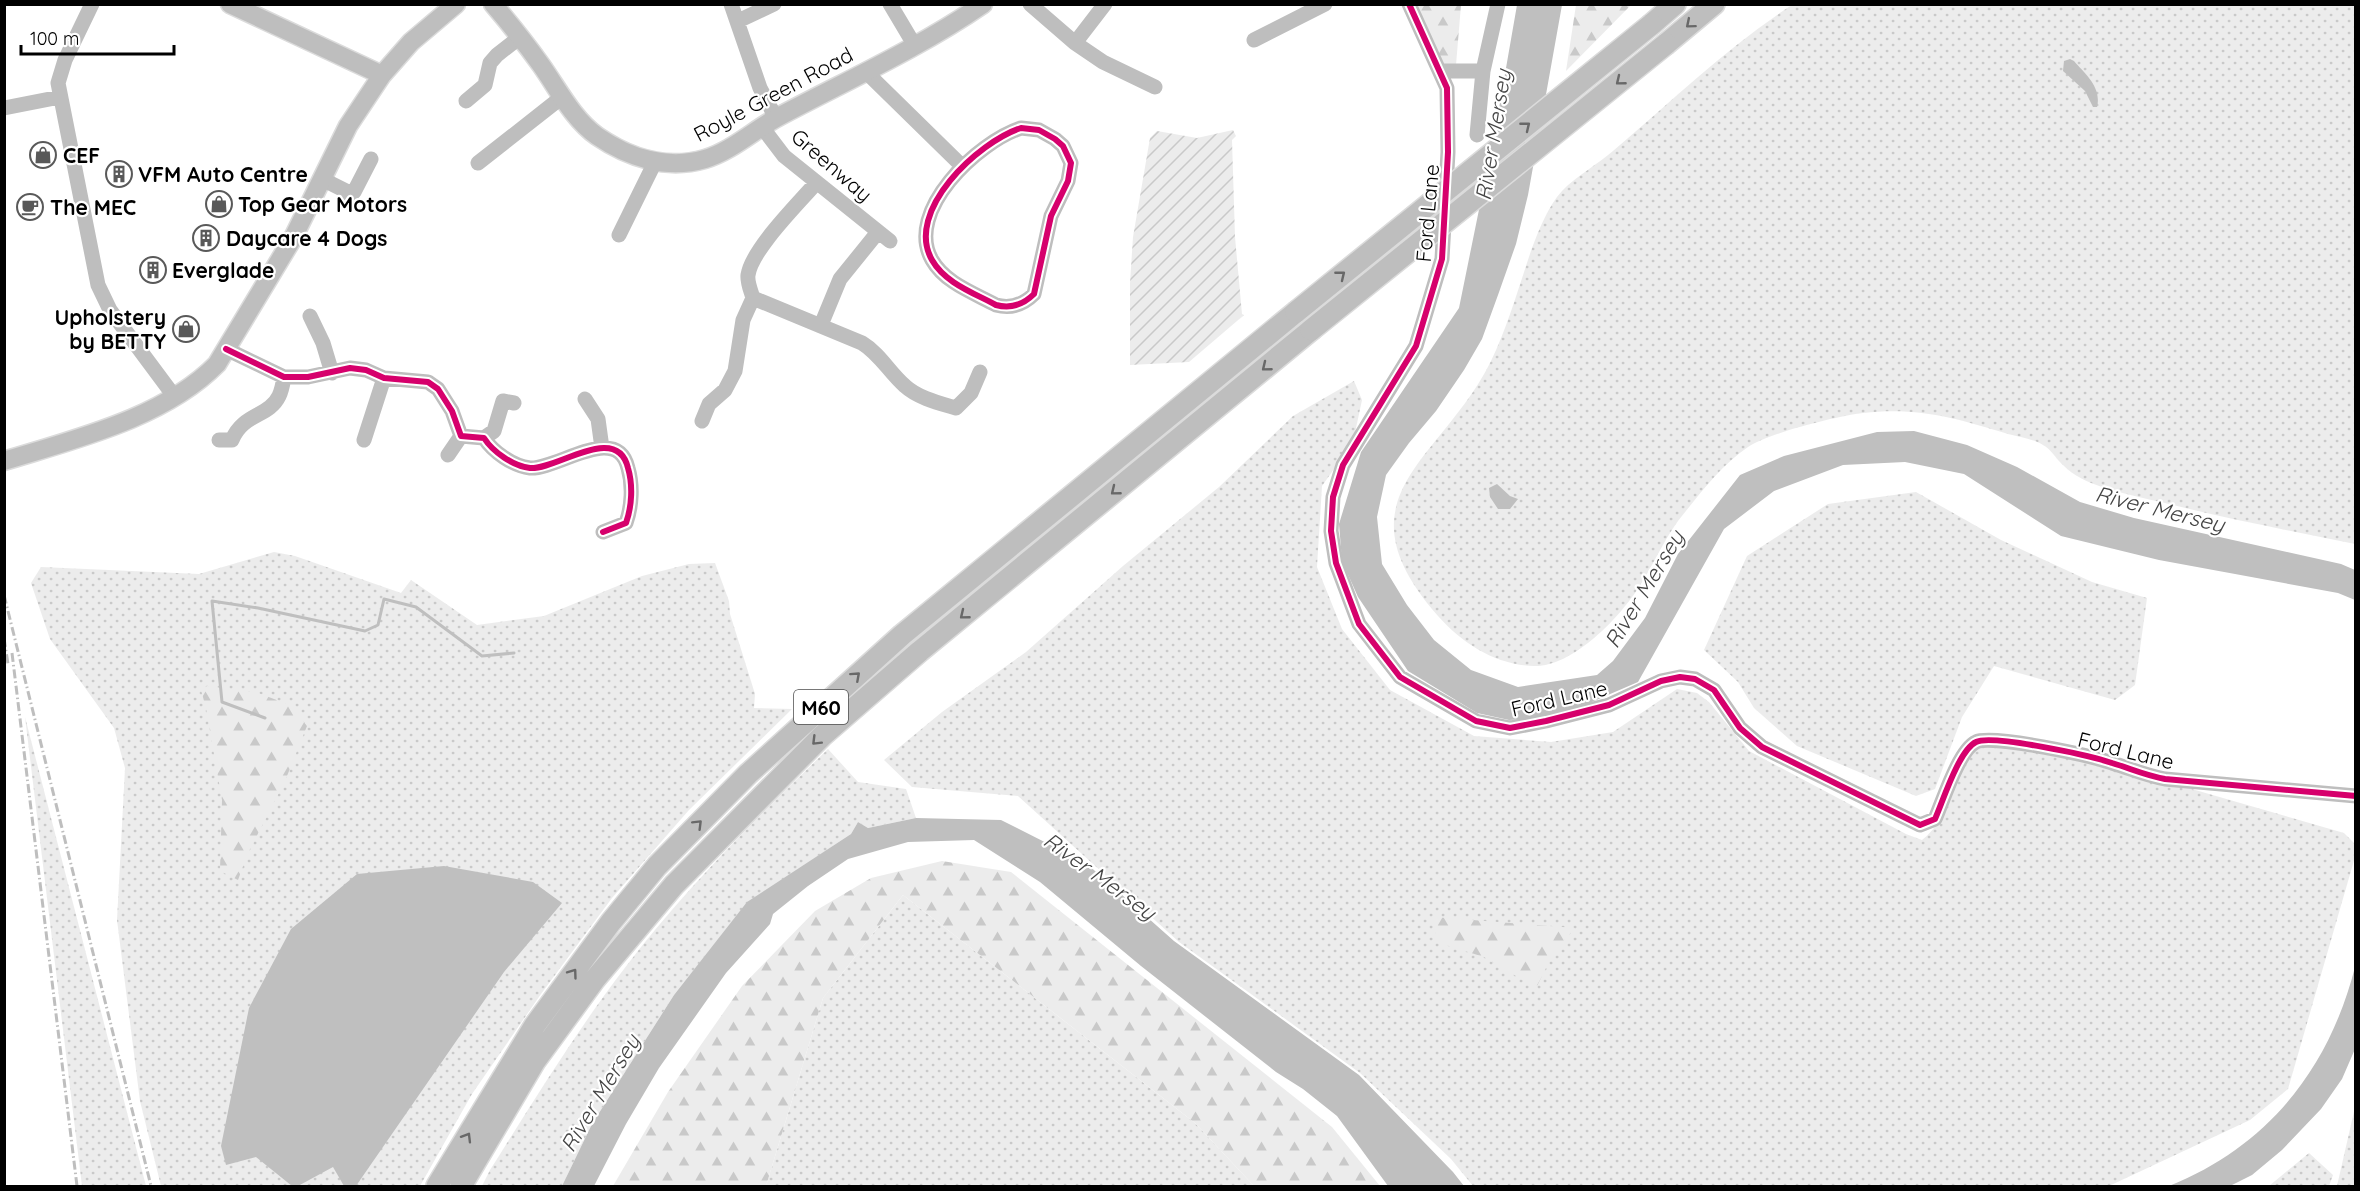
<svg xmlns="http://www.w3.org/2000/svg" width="2360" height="1191" viewBox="0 0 2360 1191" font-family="Quicksand,sans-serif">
<defs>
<pattern id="grass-dots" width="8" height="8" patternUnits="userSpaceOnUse" patternTransform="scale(1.5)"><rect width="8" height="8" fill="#ececec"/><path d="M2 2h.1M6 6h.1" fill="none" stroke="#c9c9c9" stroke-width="1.8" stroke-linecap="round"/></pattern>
<pattern id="forest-firs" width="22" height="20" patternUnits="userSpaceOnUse" patternTransform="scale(1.5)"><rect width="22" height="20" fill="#ececec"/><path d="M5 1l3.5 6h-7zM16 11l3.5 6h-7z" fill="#c9c9c9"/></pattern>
<pattern id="garden-furrows" width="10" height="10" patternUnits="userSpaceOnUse" patternTransform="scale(1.5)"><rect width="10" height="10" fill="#ececec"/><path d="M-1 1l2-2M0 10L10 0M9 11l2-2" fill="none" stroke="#c9c9c9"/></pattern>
</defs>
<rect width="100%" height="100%" fill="#fff"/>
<path fill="url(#grass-dots)" d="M1792,5H2355V544C2292,531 2228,519 2165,503C2144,498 2123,494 2102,487C2087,482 2074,476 2063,465C2056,459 2051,449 2043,445C2034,439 2019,437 2008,434C1955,418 1919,407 1863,413C1837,416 1769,433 1748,447C1721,465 1698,496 1678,521C1662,543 1651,570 1635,593C1615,622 1571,667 1534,666C1496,665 1463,644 1438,616C1333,496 1442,461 1491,361C1508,326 1519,286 1532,248C1539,230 1548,206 1562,191C1576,176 1597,165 1613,151C1672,101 1727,47 1792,5Z
M1354,381L1362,400L1353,442L1322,486L1317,567L1342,629L1390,690L1474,736L1551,742L1613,732L1677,689L1697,693L1709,702L1749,751L1906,834L1922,840C1948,820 1947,791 1962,765C1967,757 1976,750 1983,744L2112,766L2344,833L2355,844V857L2288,1089L2250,1120L2109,1186H1473L1451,1159L1360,1073L1179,942L1018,796L912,787L884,760L942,712L1026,652L1123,566L1219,487L1293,416Z
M1916,492L2001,540L2092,582L2147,598L2135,685L2115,700L1994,666L1962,717L1935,789L1916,796L1797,746L1754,708L1738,682L1704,650L1747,556L1828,504Z
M274,552L295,556L401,593L411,580L477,625L544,616L642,576L689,564L715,563L729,601L730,614L755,694L754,708L792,709L689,810L612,898L541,994L472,1094L420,1186H161L140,1101L117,920L125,768L114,728L50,639L31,583L41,567L199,574Z
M25,717L146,1186H82Z
M828,749L858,782L906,789L916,818L868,828L858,822L851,834L747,903L674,995L592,1124L562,1186H482L490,1170C533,1102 575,1033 624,969C684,890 756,818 828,749Z
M903,895L1195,1123L1254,1186H766L823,998Z
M2355,1107V1186H2337Z
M2309,1153L2333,1175L2329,1186H2269Z"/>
<path fill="url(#forest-firs)" d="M1417,5H1461L1456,65L1442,64Z
M1576,5H1631L1566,71Z
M207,686L258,693L290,705L307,726L285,781L247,855L238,880L220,871L222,800L206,708L201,690Z
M942,861L1011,872L1332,1127L1380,1186H1254L1195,1123L903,895L823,998L766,1186H613L668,1092L742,986L815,911L871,878Z
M1434,917L1575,928L1554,952L1536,988L1484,957L1436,942Z"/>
<path fill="url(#garden-furrows)" d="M1233,130L1236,136L1232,140L1235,237L1242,314L1244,315L1189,362L1130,365V283L1133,237L1150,138L1157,131L1197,138Z"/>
<path fill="#bfbfbf" d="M1517,5H1562L1528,195L1516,244L1498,295L1482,339L1464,370L1436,411L1409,443L1386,475L1377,517L1382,564L1407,605L1434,640L1471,670L1518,687L1597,675L1613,661L1645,618L1678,554L1740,475L1784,456L1877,432L1914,431L1967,445L2017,467L2080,502L2134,518L2341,564L2355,570V600L2338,593L2159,560L2061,536L1964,474L1905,462L1843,465L1774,491L1724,529L1638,682L1557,717L1509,720L1477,713L1408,671L1358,597L1342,561L1339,524L1361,452L1459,308L1495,131Z
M2070,59L2074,61C2085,74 2102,87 2097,107H2093L2085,91L2063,71L2064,61Z
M1497,484L1510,496L1518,499L1510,509H1498L1490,497L1489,488Z
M916,818L1001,820L1086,863L1174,941L1359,1075L1453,1172L1464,1186H1388L1337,1116L1303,1089L1276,1072L1141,966L1040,882L974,840L908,842L848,859L808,886L773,914L770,924L726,973L659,1068L626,1124L594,1186H562L592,1124L674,995L747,902L851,834L858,822L868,828Z
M444,866L533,882L562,903L504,972L356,1186H344L333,1167L298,1186H292L256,1157L226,1165L221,1146L249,1008L291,929L357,874Z
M2355,967V1049L2342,1079L2321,1109L2282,1150L2252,1175L2230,1186H2169C2268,1146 2329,1069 2355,967Z"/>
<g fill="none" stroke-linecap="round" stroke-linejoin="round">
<path stroke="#bfbfbf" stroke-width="3" d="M265,718L222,702L212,601L258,608L365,631L378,625L384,599L416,607L482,656L514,653"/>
<defs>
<path id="major" d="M230,4L382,75
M493,4C510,24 526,44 541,65C558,89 573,119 597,136C629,158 667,170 705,159C732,151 755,129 780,116C848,80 919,48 983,4
M4,461C75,439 164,418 217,364L293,238L348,126L382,75L411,42L456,4"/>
<path id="highway" d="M1652,24L1675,4
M1666,44L1714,4
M437,1186L535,1025L611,922L657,866L748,774L902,635L1296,312
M461,1186L535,1061L595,979L674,885L822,736L920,651L1311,330"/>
</defs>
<use href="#major" stroke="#dbdbdb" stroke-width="21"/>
<use href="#highway" stroke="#dbdbdb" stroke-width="24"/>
<path stroke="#bebebe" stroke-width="15" d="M92,4L65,60L58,83L98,285L110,310L174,396
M731,4L760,88L776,118
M890,4L915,46
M1030,4L1075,43L1103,62L1155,87
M1409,4L1447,88L1448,152L1442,259L1416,346L1343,465L1333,497L1331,531L1336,563L1359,624L1400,677L1476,721L1510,728L1546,721L1609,705L1661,681L1680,677L1695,679L1714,690L1740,728L1762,747L1920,825L1935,819C1943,801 1959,750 1976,742C1992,734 2092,756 2112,763C2132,769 2144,775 2165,779L2356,796
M738,21L774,4
M1254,40L1325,4
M1075,43L1105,4
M865,71L962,166
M1440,71H1483
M466,101L485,85L490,63L497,55L520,37
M4,108L60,97
M762,127L784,156L890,241
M1021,128L1039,130L1055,139L1063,146L1071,163L1068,181L1051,216L1034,294C1023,305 1011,309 996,305C974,293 945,283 932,260C904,211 978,142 1021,128Z
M1477,135L1483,71L1498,4
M478,163L562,97
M322,179L350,193L346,202
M816,183C798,204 752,249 748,275C747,282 751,291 753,298L862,343C880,354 889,372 905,386C918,398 939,403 956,408L971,393L980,372
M350,193L354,192L371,159
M619,235L655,162
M310,316L323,343L332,373
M821,325L840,279L878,232
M226,349L284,377H308L350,368L366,370L384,378L428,382L438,389L452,411L461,436L484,438C493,452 513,466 530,468C557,470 617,422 628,468C633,485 632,506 626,523L603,532
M585,399L598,419L602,448
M702,421L709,404L725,390L735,371L743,320L753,298
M484,438L494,431L503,401L514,403
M219,440H232C243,413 269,417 279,396C282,390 283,383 284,377
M364,440L384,378
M448,455L461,436"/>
<use href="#major" stroke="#bebebe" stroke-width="18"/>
<use href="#highway" stroke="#bebebe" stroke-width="21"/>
<path stroke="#bebebe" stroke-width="3" stroke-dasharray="9 3 1.5 3" stroke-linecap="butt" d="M4,595L151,1186
M4,638L8,664
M12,653L77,1186"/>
<defs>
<path id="highway-bridge" d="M1296,312L1652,24
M1311,330L1666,44"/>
</defs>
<use href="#highway-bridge" stroke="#dbdbdb" stroke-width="24" stroke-linecap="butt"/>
<use href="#highway-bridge" stroke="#bebebe" stroke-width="21"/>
<defs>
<path id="cycleway" d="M1409,4L1447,88L1448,152L1442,259L1416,346L1343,465L1333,497L1331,531L1336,563L1359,624L1400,677L1476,721L1510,728L1546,721L1609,705L1661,681L1680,677L1695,679L1714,690L1740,728L1762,747L1920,825L1935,819C1943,801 1959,750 1976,742C1992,734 2092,756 2112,763C2132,769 2144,775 2165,779L2356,796
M1021,128L1039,130L1055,139L1063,146L1071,163L1068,181L1051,216L1034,294C1023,305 1011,309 996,305C974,293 945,283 932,260C904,211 978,142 1021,128Z
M226,349L284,377H308L350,368L366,370L384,378L428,382L438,389L452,411L461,436L484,438C493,452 513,466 530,468C557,470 617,422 628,468C633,485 632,506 626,523L603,532"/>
</defs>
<use href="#cycleway" stroke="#fff" stroke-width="10"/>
<use href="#cycleway" stroke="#d6006c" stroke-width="6"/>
</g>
<defs><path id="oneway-chevron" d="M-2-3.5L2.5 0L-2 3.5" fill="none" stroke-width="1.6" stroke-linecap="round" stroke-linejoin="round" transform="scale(1.5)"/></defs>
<g stroke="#686868">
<use href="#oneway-chevron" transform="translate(1690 24) rotate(140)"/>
<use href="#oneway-chevron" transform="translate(1620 81) rotate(141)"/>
<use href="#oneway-chevron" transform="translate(1526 126) rotate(-39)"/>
<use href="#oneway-chevron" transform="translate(1341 275) rotate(-39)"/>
<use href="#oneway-chevron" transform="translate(1266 367) rotate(141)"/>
<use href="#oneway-chevron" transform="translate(1115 491) rotate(141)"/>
<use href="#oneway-chevron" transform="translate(964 615) rotate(141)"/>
<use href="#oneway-chevron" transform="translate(856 676) rotate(-42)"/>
<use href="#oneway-chevron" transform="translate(816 741) rotate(135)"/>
<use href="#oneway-chevron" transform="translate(698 824) rotate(-45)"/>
<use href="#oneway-chevron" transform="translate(573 973) rotate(-54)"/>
<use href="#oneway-chevron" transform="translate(467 1137) rotate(-59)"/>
</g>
<defs>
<symbol id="shop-ring" viewBox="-11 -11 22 22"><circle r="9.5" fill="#fff" stroke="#595959" stroke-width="1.5"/><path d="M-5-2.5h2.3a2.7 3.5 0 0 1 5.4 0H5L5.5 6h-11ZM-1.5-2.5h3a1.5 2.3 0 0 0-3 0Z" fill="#595959"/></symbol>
<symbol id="building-ring" viewBox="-11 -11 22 22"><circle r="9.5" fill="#fff" stroke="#595959" stroke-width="1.5"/><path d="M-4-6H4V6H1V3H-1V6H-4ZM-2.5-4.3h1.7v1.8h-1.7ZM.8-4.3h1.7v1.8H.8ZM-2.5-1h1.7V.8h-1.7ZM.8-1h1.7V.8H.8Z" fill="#595959"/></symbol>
<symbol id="cafe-ring" viewBox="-11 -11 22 22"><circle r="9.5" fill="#fff" stroke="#595959" stroke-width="1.5"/><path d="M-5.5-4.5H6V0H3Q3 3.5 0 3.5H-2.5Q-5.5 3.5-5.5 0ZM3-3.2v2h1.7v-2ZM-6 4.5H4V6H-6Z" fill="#595959"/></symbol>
</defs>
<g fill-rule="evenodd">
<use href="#shop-ring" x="28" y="140" width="30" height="30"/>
<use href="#building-ring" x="104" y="159" width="30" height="30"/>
<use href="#shop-ring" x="204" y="189" width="30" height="30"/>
<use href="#cafe-ring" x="15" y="192" width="30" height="30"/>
<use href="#building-ring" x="191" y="223" width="30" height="30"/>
<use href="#building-ring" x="138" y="255" width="30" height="30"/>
<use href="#shop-ring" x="171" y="314" width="30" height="30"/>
</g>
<g text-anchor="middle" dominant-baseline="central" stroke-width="4.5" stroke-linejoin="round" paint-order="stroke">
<rect fill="#fff" stroke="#4c4c4c" stroke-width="1.5" x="794" y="690" width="54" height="34" rx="4.5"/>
<g font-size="20" font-weight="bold" fill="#000">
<text x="821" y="707">M60</text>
</g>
<g font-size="21" fill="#000" stroke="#fff">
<text transform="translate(773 94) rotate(-28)">Royle Green Road</text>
<text transform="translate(832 165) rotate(41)">Greenway</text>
<text transform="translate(1427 213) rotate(-85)">Ford Lane</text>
<text transform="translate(1559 698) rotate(-13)">Ford Lane</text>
<text transform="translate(2126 750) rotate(14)">Ford Lane</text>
</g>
<g font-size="21" font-weight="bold" fill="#000" stroke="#fff" text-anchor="start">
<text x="63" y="155">CEF</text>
<text x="138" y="174">VFM Auto Centre</text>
<text x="238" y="204">Top Gear Motors</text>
<text x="50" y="207">The MEC</text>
<text x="226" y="238">Daycare 4 Dogs</text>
<text x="172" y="270">Everglade</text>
<text x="166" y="317" text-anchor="end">Upholstery<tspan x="166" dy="24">by BETTY</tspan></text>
</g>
<g font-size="22" font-style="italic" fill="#444" stroke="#fff">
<text transform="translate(1493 135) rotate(-81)">River Mersey</text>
<text transform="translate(2160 509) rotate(14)">River Mersey</text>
<text transform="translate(1644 589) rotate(-59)">River Mersey</text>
<text transform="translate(1100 876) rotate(36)">River Mersey</text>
<text transform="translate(600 1093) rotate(-59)">River Mersey</text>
</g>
</g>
<rect width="2360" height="1191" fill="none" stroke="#000000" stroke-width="12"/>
<path d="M21 45v9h153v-9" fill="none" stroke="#000000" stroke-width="3"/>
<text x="30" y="45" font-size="18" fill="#000000" stroke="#ffffff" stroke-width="4.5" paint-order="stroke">100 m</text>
</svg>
